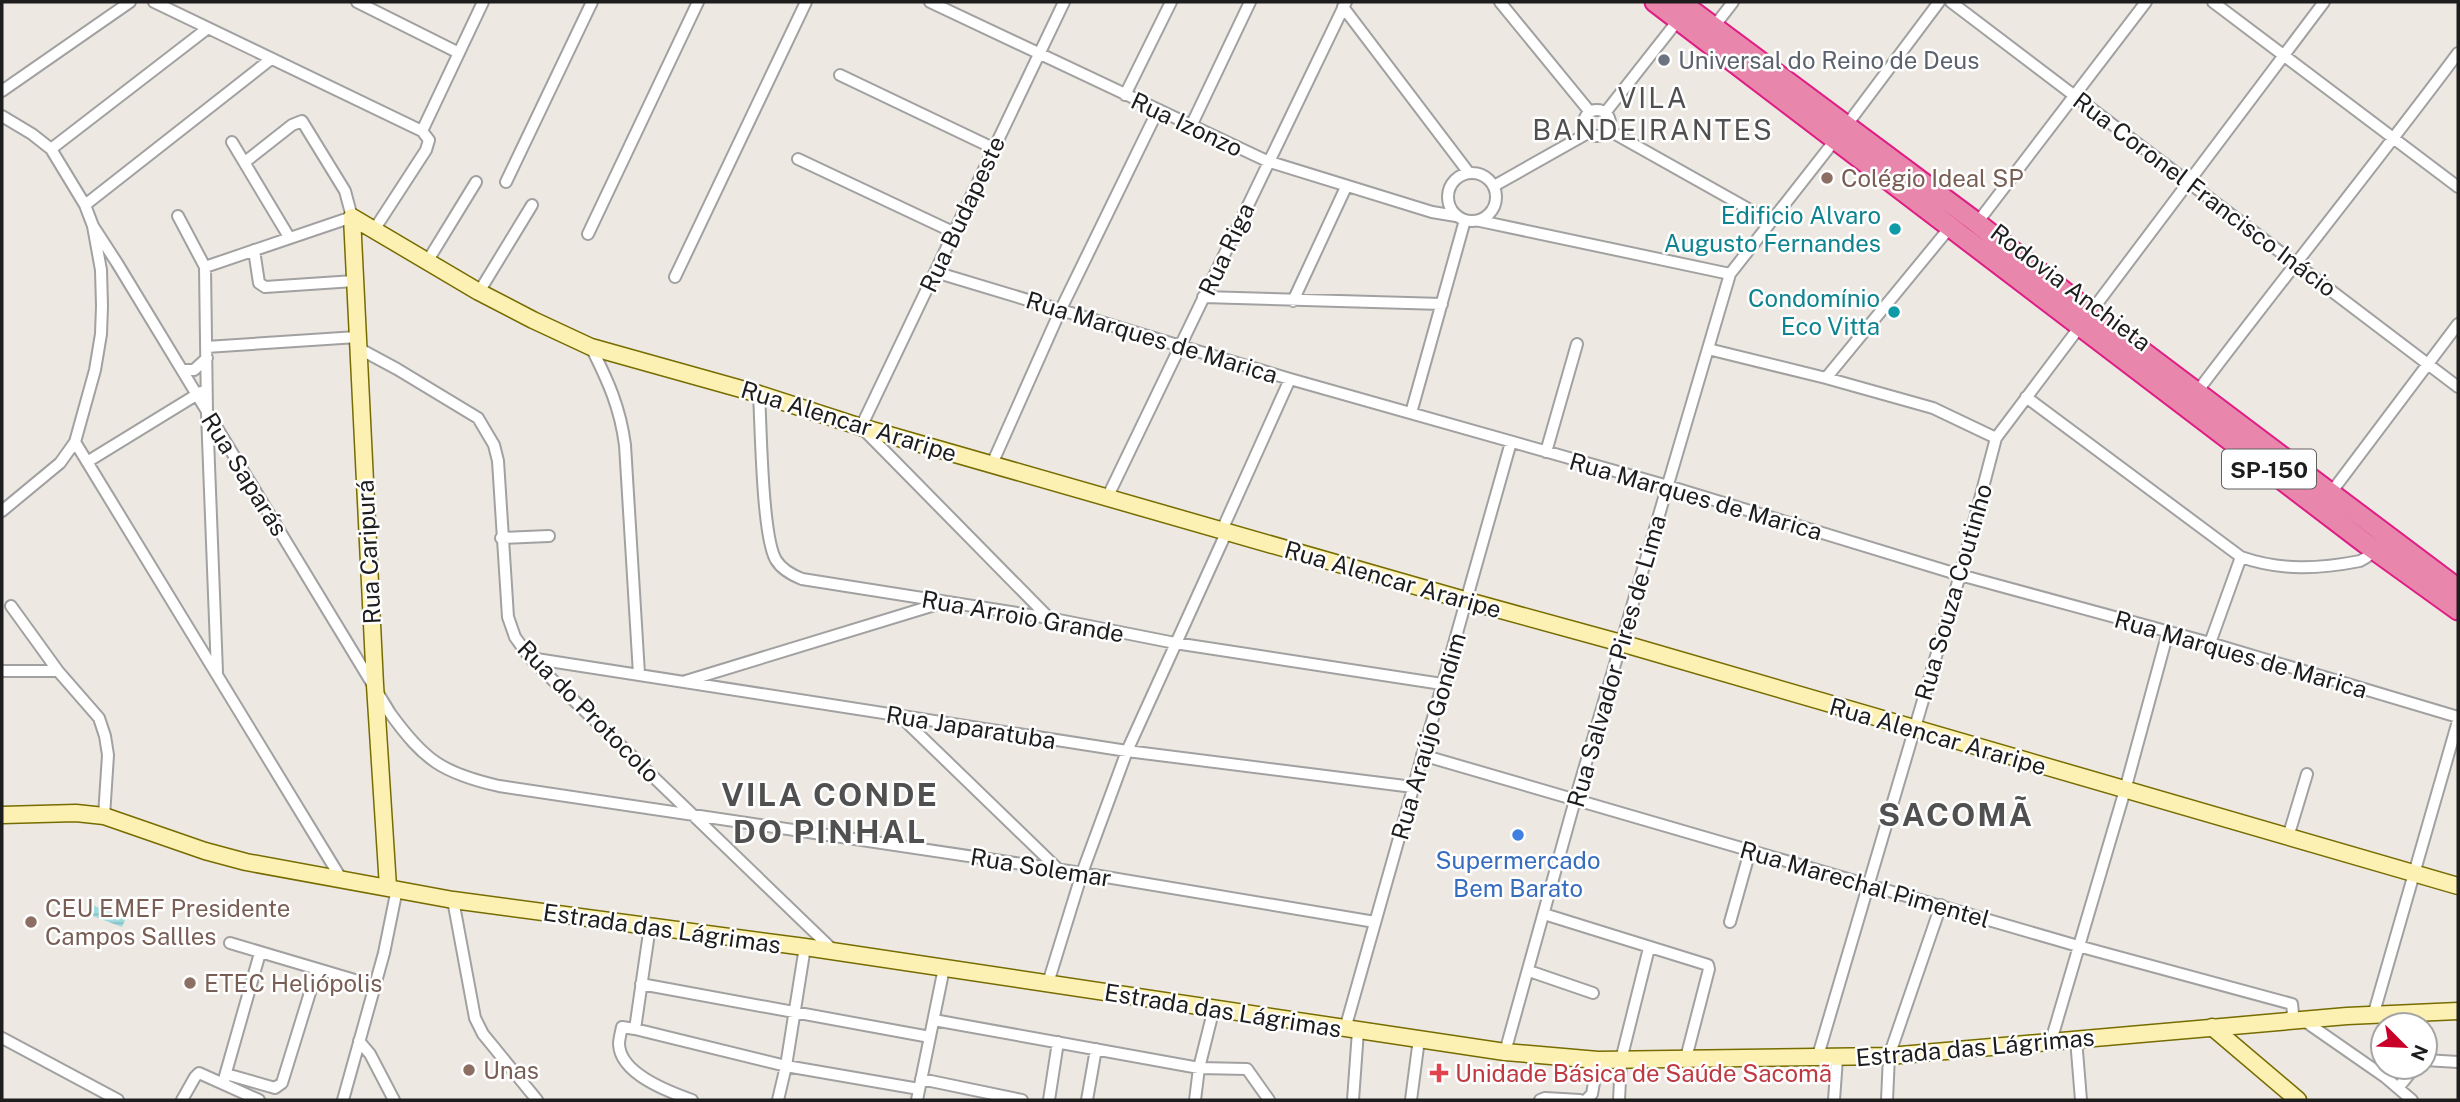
<svg xmlns="http://www.w3.org/2000/svg" width="2460" height="1102" viewBox="0 0 2460 1102" font-family="'Public Sans',sans-serif">
<defs>
<pattern id="water-rules" width="6" height="5" patternUnits="userSpaceOnUse" patternTransform="scale(1.75)"><rect width="6" height="5" fill="#a0dcde"/><path d="M0 2.5h6" fill="none" stroke="#89bcbe"/></pattern>
</defs>
<rect width="100%" height="100%" fill="#eee8e2"/>
<path fill="url(#water-rules)" d="M94,906L126,918L122,927L90,915Z"/>
<g fill="none" stroke-linecap="round" stroke-linejoin="round">
<defs>
<path id="street" d="M154,2L422,131L429,140L426,150L374,230
M357,2L459,53
M930,2L1267,161L1432,212L1456,216
M1500,2L1590,112
M1951,2L2458,387
M2213,2L2458,187
M1343,7L1469,173
M1713,28L1733,2
M840,75L993,148
M2,91L130,2
M1125,95L1171,2
M1584 123a13 13 0 1 1 26 0a13 13 0 1 1-26 0Z
M1605,113L1679,19
M2,116L32,134L51,149L85,205L93,226L101,270L102,306L101,334L95,370L75,442L60,463L2,511
M1191,126L1250,2
M1608,130L1770,221
M422,131L483,2
M232,142L289,237
M51,149L208,28
M798,159L953,232
M1448 197a24 24 0 1 1 48 0a24 24 0 1 1-48 0Z
M506,182L592,2
M1494,186L1588,133
M85,205L271,59
M178,216L205,267L207,413L217,672
M1480,221L1730,274
M1977,223L2146,2
M93,226L117,263L390,713C424,760 442,773 499,786L1082,873L1375,922
M588,234L698,2
M254,250L259,283L265,287L354,281
M427,262L476,182
M205,267L352,217L345,191L302,121L292,125L245,162
M935,272L1290,379L1668,486L1960,575L2210,643L2458,717
M675,277L806,2
M479,292L532,205
M1203,297L1442,304
M1293,301L1346,187
M206,347L357,337
M591,347C608,381 620,407 625,445L639,674
M358,348L397,369L478,418L494,445L498,461L508,617L515,637L530,658L834,951
M1708,349L1826,378L1933,408L1996,438
M182,370H194L207,358
M1826,378L1951,226
M2197,392C2283,278 2373,167 2458,53
M759,394C761,427 762,537 776,560C782,570 792,575 802,579L1049,618L1175,643L1442,684
M2026,397L2241,557C2281,571 2319,569 2360,561L2367,557L2374,549
M1411,413L1465,220
M75,442L342,880
M1546,452L1577,344
M87,462L201,392
M992,464L1061,309L1158,110
M2330,494L2458,324
M1108,496L1346,2
M1222,530L1290,379
M501,538L549,536
M11,606L58,671L99,718L105,736L108,755L104,816
M1049,618L861,427L1064,2
M2210,643L2241,557
M530,658L1127,751L1413,787
M2,671H58
M686,681L938,604
M900,716L1058,869
M1422,755L2078,946L2292,1004L2293,1013L2289,1020
M2288,837L2307,774
M453,900L475,1018L483,1034L537,1100
M1544,914L1708,965L1709,969L1686,1058
M1730,922L1750,851
M650,926L635,1029L622,1027C621,1032 619,1039 619,1044C620,1074 669,1092 692,1100
M230,943L375,986
M1529,971L1593,993
M1048,983L1082,873L1127,751L1227,531
M641,984L930,1037
M2373,1016L2458,721
M934,1020L1199,1068L1247,1069L1269,1100
M2303,1020L2385,1077L2412,1100
M635,1029L786,1066L919,1089
M1345,1029L1511,442
M2,1038L118,1100
M2076,1039L2081,1100
M359,1041L370,1054L394,1100
M2051,1041L2125,790L2168,632
M1505,1052L1575,800L1730,274L1846,126L1939,2
M1817,1059L1960,575L1996,438L2324,2
M2425,1060L2458,1062
M226,1074L275,1088L282,1083L317,970
M921,1079L1022,1100
M223,1083L260,953
M2398,1088L2415,1067
M182,1100L195,1077L199,1073L259,1100
M343,1100L384,953L397,889
M778,1100L786,1066L805,947
M917,1100L944,968
M1049,1100L1058,1042
M1087,1100L1096,1049
M1195,1100L1199,1068L1214,1008
M1353,1100L1358,1031
M1411,1100L1419,1039
M1540,1100L1545,1098L1580,1100
M1586,1100L1592,1094L1598,1060
M1619,1100L1621,1060L1649,948
M1834,1100L1837,1058
M1887,1100L1889,1056L1941,905"/>
<path id="secondary" d="M352,217L479,292L533,320L591,347L759,394L861,427L1468,601L1621,643L2458,886
M352,217L375,685L388,887
M2,815L76,813L104,816L205,851L246,862L453,900L805,947L1505,1052L1598,1060L1889,1056L2347,1016L2458,1011
M2212,1027L2298,1100"/>
<path id="highway" d="M1655,2L2365,543L2458,610
M1680,2L1977,223L2090,312L2458,589"/>
</defs>
<use href="#street" stroke="#a1a1a1" stroke-width="14"/>
<use href="#secondary" stroke="#766c01" stroke-width="19"/>
<use href="#highway" stroke="#de1d85" stroke-width="23"/>
<use href="#street" stroke="#fff" stroke-width="10"/>
<use href="#secondary" stroke="#fcf1b2" stroke-width="16"/>
<use href="#highway" stroke="#e986ac" stroke-width="19"/>
</g>
<circle fill="#6b7280" stroke="#fff" stroke-width="2.5" cx="1664" cy="60" r="7"/>
<g fill="#8d6e63" stroke="#fff" stroke-width="2.5">
<circle cx="1827" cy="178" r="7"/>
<circle cx="31" cy="922" r="7"/>
<circle cx="190" cy="983" r="7"/>
<circle cx="469" cy="1070" r="7"/>
</g>
<g fill="#0f9aa8" stroke="#fff" stroke-width="2.5">
<circle cx="1895" cy="229" r="7"/>
<circle cx="1894" cy="312" r="7"/>
</g>
<circle fill="#3f7fe0" stroke="#fff" stroke-width="2.5" cx="1518" cy="835" r="7"/>
<path fill="#e0444e" stroke="#fff" stroke-width="2.5" d="M1435.5 1062.5h7v7h7v7h-7v7h-7v-7h-7v-7h7z"/>
<g text-anchor="middle" dominant-baseline="central" stroke-width="5" stroke-linejoin="round" paint-order="stroke">
<rect fill="#fff" stroke="#616161" stroke-width="2" x="2222" y="449.5" width="94" height="39" rx="5"/>
<g font-size="23" font-weight="bold" fill="#1d1d1d">
<text x="2269" y="469">SP-150</text>
</g>
<g font-size="24" fill="#5b616d" stroke="#fff" text-anchor="start">
<text x="1678" y="60">Universal do Reino de Deus</text>
</g>
<g font-size="24" fill="#1d1d1d" stroke="#fff">
<text transform="translate(1187 124) rotate(25)">Rua Izonzo</text>
<text transform="translate(2205 194) rotate(37)">Rua Coronel Francisco Inácio</text>
<text transform="translate(962 214) rotate(-65)">Rua Budapeste</text>
<text transform="translate(1226 249) rotate(-65)">Rua Riga</text>
<text transform="translate(2071 287) rotate(37)">Rodovia Anchieta</text>
<text transform="translate(1152 337) rotate(17)">Rua Marques de Marica</text>
<text transform="translate(849 421) rotate(17)">Rua Alencar Araripe</text>
<text transform="translate(245 474) rotate(58)">Rua Saparás</text>
<text transform="translate(1696 496) rotate(16)">Rua Marques de Marica</text>
<text transform="translate(368 552) rotate(-93)">Rua Caripurá</text>
<text transform="translate(1393 579) rotate(16)">Rua Alencar Araripe</text>
<text transform="translate(1953 592) rotate(-74)">Rua Souza Coutinho</text>
<text transform="translate(1023 616) rotate(10)">Rua Arroio Grande</text>
<text transform="translate(2241 654) rotate(16)">Rua Marques de Marica</text>
<text transform="translate(1616 661) rotate(-74)">Rua Salvador Pires de Lima</text>
<text transform="translate(589 711) rotate(45)">Rua do Protocolo</text>
<text transform="translate(971 727) rotate(9)">Rua Japaratuba</text>
<text transform="translate(1428 736) rotate(-74)">Rua Araújo Gondim</text>
<text transform="translate(1938 736) rotate(16)">Rua Alencar Araripe</text>
<text transform="translate(1041 867) rotate(9)">Rua Solemar</text>
<text transform="translate(1865 884) rotate(16)">Rua Marechal Pimentel</text>
<text transform="translate(662 928) rotate(8)">Estrada das Lágrimas</text>
<text transform="translate(1223 1010) rotate(9)">Estrada das Lágrimas</text>
<text transform="translate(1975 1047) rotate(-5)">Estrada das Lágrimas</text>
</g>
<g font-size="24" fill="#785e54" stroke="#fff" text-anchor="start">
<text x="1841" y="178">Colégio Ideal SP</text>
<text x="45" y="908">CEU EMEF Presidente<tspan x="45" dy="28">Campos Sallles</tspan></text>
<text x="204" y="983">ETEC Heliópolis</text>
<text x="483" y="1070">Unas</text>
</g>
<g font-size="24" fill="#0d838f" stroke="#fff" text-anchor="end">
<text x="1881" y="215">Edificio Alvaro<tspan x="1881" dy="28">Augusto Fernandes</tspan></text>
<text x="1880" y="298">Condomínio<tspan x="1880" dy="28">Eco Vitta</tspan></text>
</g>
<g font-size="24" fill="#366cbe" stroke="#fff">
<text x="1518" y="860">Supermercado<tspan x="1518" dy="28">Bem Barato</tspan></text>
</g>
<g font-size="24" fill="#be3a42" stroke="#fff" text-anchor="start">
<text x="1455" y="1073">Unidade Básica de Saúde Sacomã</text>
</g>
<g font-size="28" letter-spacing="2" fill="#505050" stroke="#fff">
<text x="1653" y="97">VILA<tspan x="1653" dy="32">BANDEIRANTES</tspan></text>
</g>
<g font-size="32" font-weight="bold" letter-spacing="2" fill="#505050" stroke="#fff">
<text x="830" y="794">VILA CONDE<tspan x="830" dy="37">DO PINHAL</tspan></text>
<text x="1956" y="814">SACOMÃ</text>
</g>
</g>
<rect width="2460" height="1102" fill="none" stroke="#1d1d1d" stroke-width="7"/>
<g transform="translate(2404 1046) rotate(114)"><circle r="33" fill="#ffffff" stroke="#a5a5a5" stroke-width="2"/>
<path d="M0-5L12 26L0 18L-12 26Z" fill="#c90028"/>
<text y="-10" font-size="19" font-weight="bold" text-anchor="middle" fill="#1d1d1d">N</text>
</g>
</svg>
